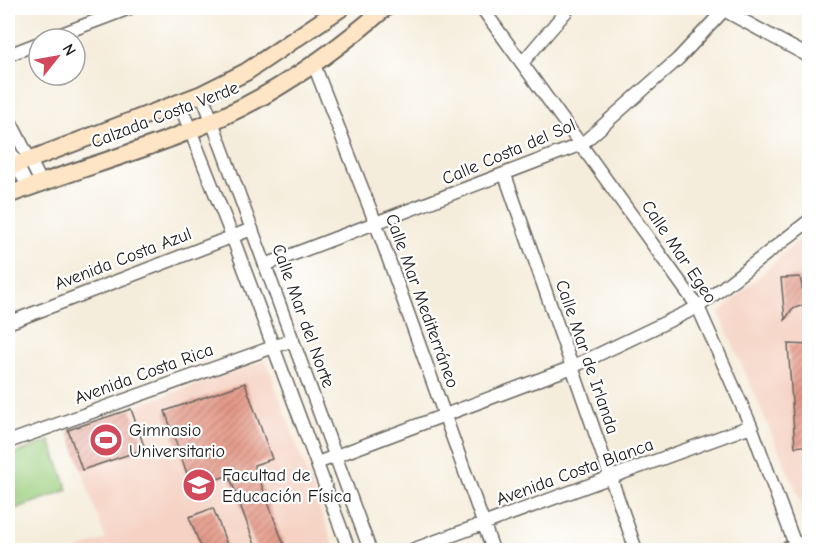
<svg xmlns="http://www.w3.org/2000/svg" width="817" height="558" viewBox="0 0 817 558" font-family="'Comic Neue',sans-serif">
<defs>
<pattern id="building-hatch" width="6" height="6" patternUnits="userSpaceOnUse" patternTransform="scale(1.5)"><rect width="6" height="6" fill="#e49785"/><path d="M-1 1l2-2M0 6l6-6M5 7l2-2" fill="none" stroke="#b87a6c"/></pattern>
</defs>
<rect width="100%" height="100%" fill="#fff"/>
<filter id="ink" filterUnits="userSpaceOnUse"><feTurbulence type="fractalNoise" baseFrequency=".0167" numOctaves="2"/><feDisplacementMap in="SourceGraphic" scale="12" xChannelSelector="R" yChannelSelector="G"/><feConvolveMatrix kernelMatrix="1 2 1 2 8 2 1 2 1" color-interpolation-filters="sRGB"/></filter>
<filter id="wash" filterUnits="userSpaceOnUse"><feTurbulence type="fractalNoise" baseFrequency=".008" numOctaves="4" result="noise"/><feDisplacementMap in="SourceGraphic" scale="24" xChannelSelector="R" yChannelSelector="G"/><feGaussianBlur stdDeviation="1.35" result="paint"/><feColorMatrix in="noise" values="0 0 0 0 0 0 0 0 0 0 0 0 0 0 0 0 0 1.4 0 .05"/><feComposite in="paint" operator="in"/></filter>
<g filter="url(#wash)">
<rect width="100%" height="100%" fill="#f5eddb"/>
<path fill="#f5d2c2" d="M809,230V520L719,313Z
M266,360L335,550H75L105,539L68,430Z"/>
<path fill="#9bcd7d" stroke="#5c744c" stroke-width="1.5" d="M50,441L68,490L9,511L8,456Z"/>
<g id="blocks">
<path fill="url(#building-hatch)" d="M800,277L806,304L792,309L785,320L781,278Z
M788,344L810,345V445L795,447Z
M245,383L272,459L254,465L286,550H257L229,475L192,488L165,411Z
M131,409L145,449L82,470L68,430Z
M213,508L229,550H202L189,517Z"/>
</g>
</g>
<g filter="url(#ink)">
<use href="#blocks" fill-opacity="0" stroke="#68655f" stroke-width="1.5"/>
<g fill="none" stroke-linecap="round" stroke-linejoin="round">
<defs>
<path id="minor" d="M482,8L698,307L751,426L797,550
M720,8L810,57
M48,39L130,8
M8,55L39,43
M522,63L569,8
M314,65L376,224L493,550
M202,94L370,550
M179,102L232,236L349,550
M8,117L41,182
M8,147L28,187
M505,175L636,550
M265,265L582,144L678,59L726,8
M8,323L252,229
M8,442L293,340
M317,463L570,368L698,307L810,220
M412,550L751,426
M782,550L810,540"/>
<path id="secondary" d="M8,168L202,94L246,72L341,8
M8,195C92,163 184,141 263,96C307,71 347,41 385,8"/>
</defs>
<use href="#minor" stroke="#68655f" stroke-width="15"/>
<use href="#secondary" stroke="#68655f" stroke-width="20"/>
<use href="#minor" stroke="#fff" stroke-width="12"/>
<use href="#secondary" stroke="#fde5c5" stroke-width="16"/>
</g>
</g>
<defs>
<symbol id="stadium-disc" viewBox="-11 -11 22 22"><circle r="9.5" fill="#d1495b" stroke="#fff"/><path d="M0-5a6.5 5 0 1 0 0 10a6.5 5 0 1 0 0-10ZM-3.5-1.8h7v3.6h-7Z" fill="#fff"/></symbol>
<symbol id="university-disc" viewBox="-11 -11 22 22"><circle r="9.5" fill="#d1495b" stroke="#fff"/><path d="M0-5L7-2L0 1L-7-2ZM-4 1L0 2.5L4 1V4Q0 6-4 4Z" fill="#fff"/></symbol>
</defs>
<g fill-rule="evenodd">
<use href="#stadium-disc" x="87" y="421" width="38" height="38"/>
<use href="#university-disc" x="180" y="466" width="38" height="38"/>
</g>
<g text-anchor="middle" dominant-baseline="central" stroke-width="4.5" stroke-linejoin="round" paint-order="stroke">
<g font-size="18" fill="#1c1c1c" stroke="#fff">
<text transform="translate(165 115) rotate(-21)">Calzada Costa Verde</text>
<text transform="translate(509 152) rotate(-23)">Calle Costa del Sol</text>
<text transform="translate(679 252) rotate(56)">Calle Mar Egeo</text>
<text transform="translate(123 259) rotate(-21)">Avenida Costa Azul</text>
<text transform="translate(422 301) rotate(70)">Calle Mar Mediterráneo</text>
<text transform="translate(303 316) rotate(70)">Calle Mar del Norte</text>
<text transform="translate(587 357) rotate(71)">Calle Mar de Irlanda</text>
<text transform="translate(144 374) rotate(-20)">Avenida Costa Rica</text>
<text transform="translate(575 472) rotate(-20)">Avenida Costa Blanca</text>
</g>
<g font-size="18" fill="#1c1c1c" stroke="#fff" text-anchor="start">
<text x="129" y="430">Gimnasio<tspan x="129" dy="21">Universitario</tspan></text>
<text x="222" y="475">Facultad de<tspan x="222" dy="21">Educación Física</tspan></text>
</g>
</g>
<rect width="817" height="558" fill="none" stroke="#fff" stroke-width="30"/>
<g transform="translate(57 57) rotate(59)"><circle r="28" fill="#ffffff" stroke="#a4a4a4" stroke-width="1.5"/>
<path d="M0-4.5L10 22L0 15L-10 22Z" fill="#d1495b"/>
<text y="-9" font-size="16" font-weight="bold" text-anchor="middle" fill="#1c1c1c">N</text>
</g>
</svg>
